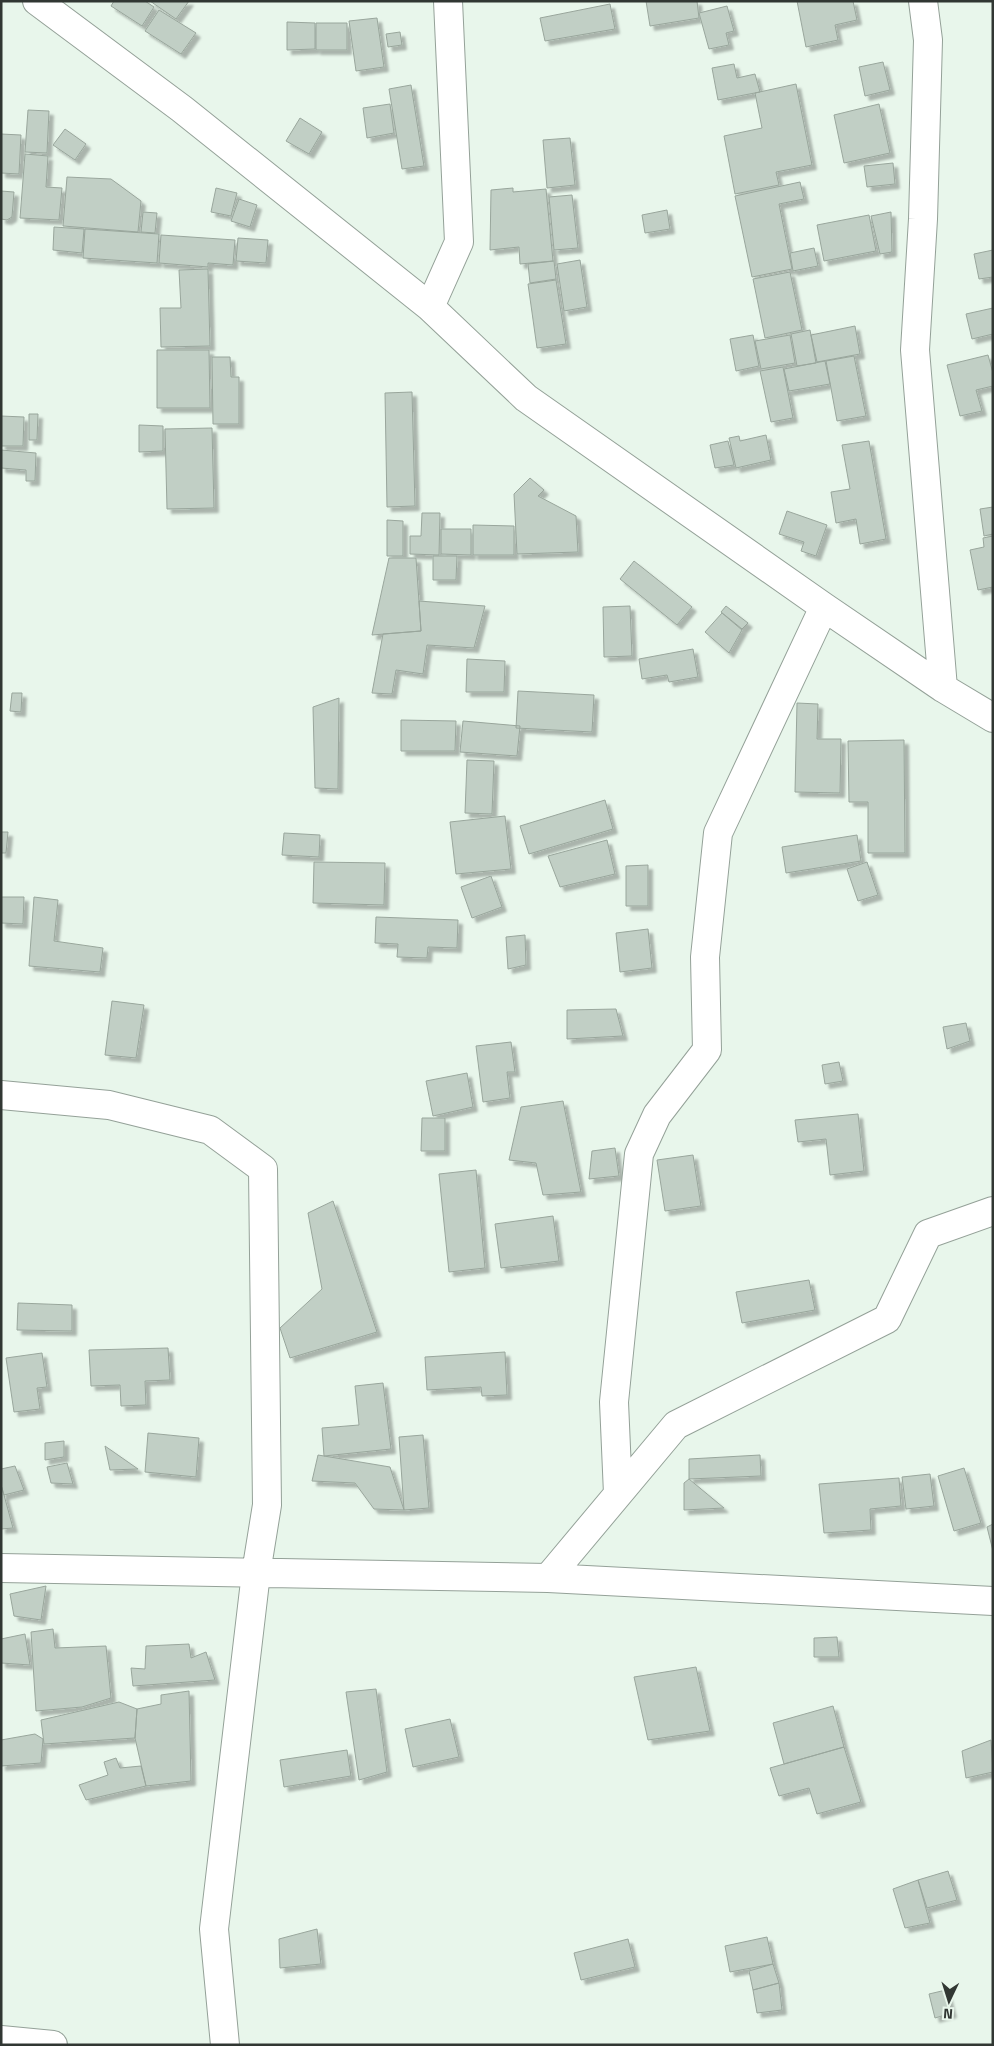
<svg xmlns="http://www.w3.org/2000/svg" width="994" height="2046" viewBox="0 0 994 2046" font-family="'Titillium Web',sans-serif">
<defs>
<filter id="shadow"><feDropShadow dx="4.5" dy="4.5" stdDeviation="1" flood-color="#0004"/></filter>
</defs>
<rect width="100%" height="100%" fill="#e8f6eb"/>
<path fill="#c1cfc5" stroke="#99a69c" filter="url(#shadow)" d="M114,1H145L154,7L142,26L111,6Z
M150,1H189L176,19Z
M646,1H697L699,18L650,26Z
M797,1H853L857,20L835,25L838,40L806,47Z
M610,4L615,29L545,41L540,18Z
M727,6L734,31L726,33L729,45L709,49L699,13Z
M159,10L196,33L181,54L145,31Z
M377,18L384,67L356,71L349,21Z
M287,22L315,23V49L287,50Z
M316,23H347V50H316Z
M400,32L402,45L388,47L386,34Z
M883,62L890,90L865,96L859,67Z
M734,64L737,78L755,74L760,92L718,100L712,68Z
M796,84L812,165L776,172L779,185L735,194L724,136L762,128L755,93Z
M411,85L424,166L402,169L389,89Z
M390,104L394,133L367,138L363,108Z
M879,104L890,153L844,163L834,115Z
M28,110L49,111L47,153L25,152Z
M300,118L322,132L309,154L286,141Z
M65,129L86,144L75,160L53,145Z
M1,134L21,135L19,174L1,173Z
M570,138L575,185L547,188L543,140Z
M25,154L48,156L46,187L62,188L59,220L20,218Z
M893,163L895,184L867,187L864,166Z
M67,177L111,179L141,201L138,232L63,226Z
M800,182L804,199L779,204L792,269L752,277L735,196Z
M216,188L237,193L231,216L211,212Z
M513,188V192L546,189L553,261L520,264L519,247L490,250L491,190Z
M1,191L14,192L12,217L7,220L1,219Z
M572,195L578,248L554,250L549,197Z
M239,199L257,205L250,227L231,221Z
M667,210L670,229L645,233L642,215Z
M143,212L157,213L155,233L141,232Z
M891,212L892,252L880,254L871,216Z
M869,215L876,251L824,261L817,225Z
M54,227L84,229L82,253L53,250Z
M85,229L159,234L157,263L83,258Z
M161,235L235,240L233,265L208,263V267L159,263Z
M238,238L268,240L266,263L236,261Z
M814,248L818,266L793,271L790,253Z
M993,250V277L979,279L974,254Z
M580,260L587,307L564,311L557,264Z
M554,261L556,279L530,283L528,264Z
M208,269L210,346L161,347L160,308H181L179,270Z
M790,272L802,330L765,338L753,279Z
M556,280L566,344L537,348L528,284Z
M993,308V334L972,339L966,314Z
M855,326L860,354L817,362L811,335Z
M810,330L816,363L797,366L791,334Z
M753,335L759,366L736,371L730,339Z
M790,335L795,363L761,369L755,341Z
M157,350H209L210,408H157Z
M988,355L993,373V386L976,390L982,411L960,416L947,365Z
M854,356L866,416L837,421L826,361Z
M212,357H230L231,377H239V424H213Z
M825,361L830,384L789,391L784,369Z
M783,367L793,418L771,422L760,371Z
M412,392L415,506L387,507L385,393Z
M29,414H38L37,440H29Z
M1,416L24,417L23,446H1Z
M139,425L163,426V451L139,452Z
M212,428L214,508L167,509L165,429Z
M766,435L771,460L736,468L729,438L739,436L740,441Z
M728,441L734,465L715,468L710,445Z
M869,441L886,539L860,544L856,519L836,523L831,492L850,489L842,445Z
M1,450L36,453L35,481H26V470L1,468Z
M530,478L544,490L538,496L576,516L578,552L517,554L514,494Z
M993,507V534L984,536L980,509Z
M787,511L827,525L816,556L801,551L804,542L779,534Z
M422,513H440L439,555L410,554V536H421Z
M387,520L403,521V556H387Z
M473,525L514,526V555H473Z
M441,529H471V555L441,554Z
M993,536V587L978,590L970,550L984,547L983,538Z
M433,556H457L456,580H433Z
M389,558H416L421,631L372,635Z
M634,561L692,607L677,625L620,579Z
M419,601L485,606L474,648L427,645L423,674L396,670L392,694L372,693L383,634L421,631Z
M630,606L632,656L604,657L603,607Z
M726,606L748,623L742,629L721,612Z
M722,613L742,630L729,653L705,632Z
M693,649L698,677L669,682L667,675L642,679L639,659Z
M467,659L505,661L504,692H466Z
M518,691L594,695L592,732L516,728Z
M12,693H22L21,712L10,711Z
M339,698L338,789L315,788L313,707Z
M797,703L818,704L817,739H841L840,793L795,792Z
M401,720L456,721L455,751H401Z
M463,721L520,726L517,756L460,752Z
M904,740L905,853H868V802H849L848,741Z
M467,760L494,761L492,814L465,813Z
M605,800L613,829L529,854L520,826Z
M505,816L511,869L456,874L450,822Z
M1,832H8L6,853H1Z
M284,833L320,835L319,857L282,855Z
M857,835L861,861L786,873L782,847Z
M607,840L615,874L560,887L548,856Z
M314,862L385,863L384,905L313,903Z
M867,862L878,895L858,901L847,869Z
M648,865V906H626V866Z
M491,876L502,907L472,918L461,887Z
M1,897H24L23,924L1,923Z
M34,897L58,900L54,941L103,948L100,972L29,966Z
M376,917L458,920L457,948L428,947L427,958L397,957L398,944L375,943Z
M648,929L652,968L620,972L616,933Z
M525,935L526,965L508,969L506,937Z
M112,1001L144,1005L136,1058L105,1055Z
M616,1009L623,1036L567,1039V1010Z
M966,1023L970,1041L947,1049L943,1027Z
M511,1042L515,1072H507L510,1098L483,1102L476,1046Z
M839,1062L843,1081L825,1084L822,1065Z
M467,1073L473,1107L433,1116L426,1081Z
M563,1101L581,1192L543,1195L536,1163L509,1160L521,1107Z
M858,1114L864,1171L830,1175L826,1139L798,1142L795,1120Z
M422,1118H445V1151H421Z
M615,1148L619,1176L589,1179L592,1151Z
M693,1155L701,1206L665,1211L657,1160Z
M476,1170L485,1268L449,1272L439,1174Z
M333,1201L377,1332L290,1358L280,1328L322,1289L308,1213Z
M553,1216L559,1261L501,1268L495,1224Z
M809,1280L815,1310L742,1323L736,1292Z
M18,1303L72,1305V1331L17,1330Z
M168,1348L170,1380L145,1381L146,1405L121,1406L120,1385L91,1386L89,1350Z
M505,1352L507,1395L482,1396L481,1387L427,1390L425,1357Z
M42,1353L47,1387L37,1388L40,1409L14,1412L6,1358Z
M383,1383L391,1449L324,1456L322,1428L359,1425L355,1386Z
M148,1433L199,1438L196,1477L145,1472Z
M423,1435L429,1508L404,1510L399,1437Z
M64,1441V1457L45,1460V1443Z
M105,1446L138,1469L110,1470Z
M318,1455L390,1467L404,1510L374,1509L355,1483L312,1481Z
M760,1455L761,1476L689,1479V1459Z
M67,1463L73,1484L51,1483L47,1467Z
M15,1466L24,1490L4,1495L1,1485V1469Z
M964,1468L981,1523L954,1531L938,1476Z
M930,1474L934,1506L906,1509L902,1477Z
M899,1478L901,1506L870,1509L871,1530L824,1533L819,1484Z
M689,1479L724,1508L684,1510V1483Z
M1,1485L4,1495L13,1528L1,1529Z
M993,1524V1551L987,1527Z
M46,1586L41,1620L14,1616L10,1594Z
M53,1629L55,1648L106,1646L111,1698L82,1707L36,1711L31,1632Z
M25,1634L30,1665L1,1663V1639Z
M837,1637L839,1657H814V1638Z
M189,1644L191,1658L206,1652L215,1680L133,1686L131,1668L145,1669L146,1646Z
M696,1667L710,1731L648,1740L634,1677Z
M376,1689L387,1772L359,1780L346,1692Z
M189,1691L191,1781L146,1786L135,1738L137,1709L161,1704V1695Z
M119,1702L137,1709L135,1738L44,1744L41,1720Z
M833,1706L844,1747L784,1764L773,1723Z
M450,1719L459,1757L413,1767L405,1729Z
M35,1734L43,1739L41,1763L1,1766V1740Z
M991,1740L993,1772L966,1778L962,1751Z
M844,1747L861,1802L817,1814L809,1788L779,1796L770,1768Z
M347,1750L351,1776L284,1787L280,1760Z
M116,1758L120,1768L141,1766L146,1786L86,1800L79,1785L108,1775L104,1762Z
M948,1871L957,1900L927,1908L918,1880Z
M918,1880L930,1923L905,1928L893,1889Z
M317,1929L321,1964L280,1968L279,1939Z
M767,1937L773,1964L730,1972L725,1946Z
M628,1939L635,1967L581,1980L574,1953Z
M773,1964L779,1983L753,1990L749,1971Z
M779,1983L782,2010L757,2013L753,1990Z
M946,1990L952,2013L935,2018L929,1994Z"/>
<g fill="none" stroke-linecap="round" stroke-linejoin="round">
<defs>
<path id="minor" d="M37,1L182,109L430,307
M448,1L459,242L430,307L526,398L824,607L943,688L993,718
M923,1L928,40L923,219L915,350L943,688
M1,1095L109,1105L210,1130L263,1169L267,1505L256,1573L214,1929L225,2045
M618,1494L614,1402L639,1154L657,1115L707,1050L705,957L718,833L824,607
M1,1568L548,1578L993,1601
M548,1578L676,1425L887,1319L928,1234L993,1211
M1,2040L53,2045"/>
</defs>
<use href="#minor" stroke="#94a198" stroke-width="30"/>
<use href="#minor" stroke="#fff" stroke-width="28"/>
</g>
<rect width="994" height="2046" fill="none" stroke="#313733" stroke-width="5"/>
<g transform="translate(949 2001) rotate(184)" stroke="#e8f6eb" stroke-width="4" paint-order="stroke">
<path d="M0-4L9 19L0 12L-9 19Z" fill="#313733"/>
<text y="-8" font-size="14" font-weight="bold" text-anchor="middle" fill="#313733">N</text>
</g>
</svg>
